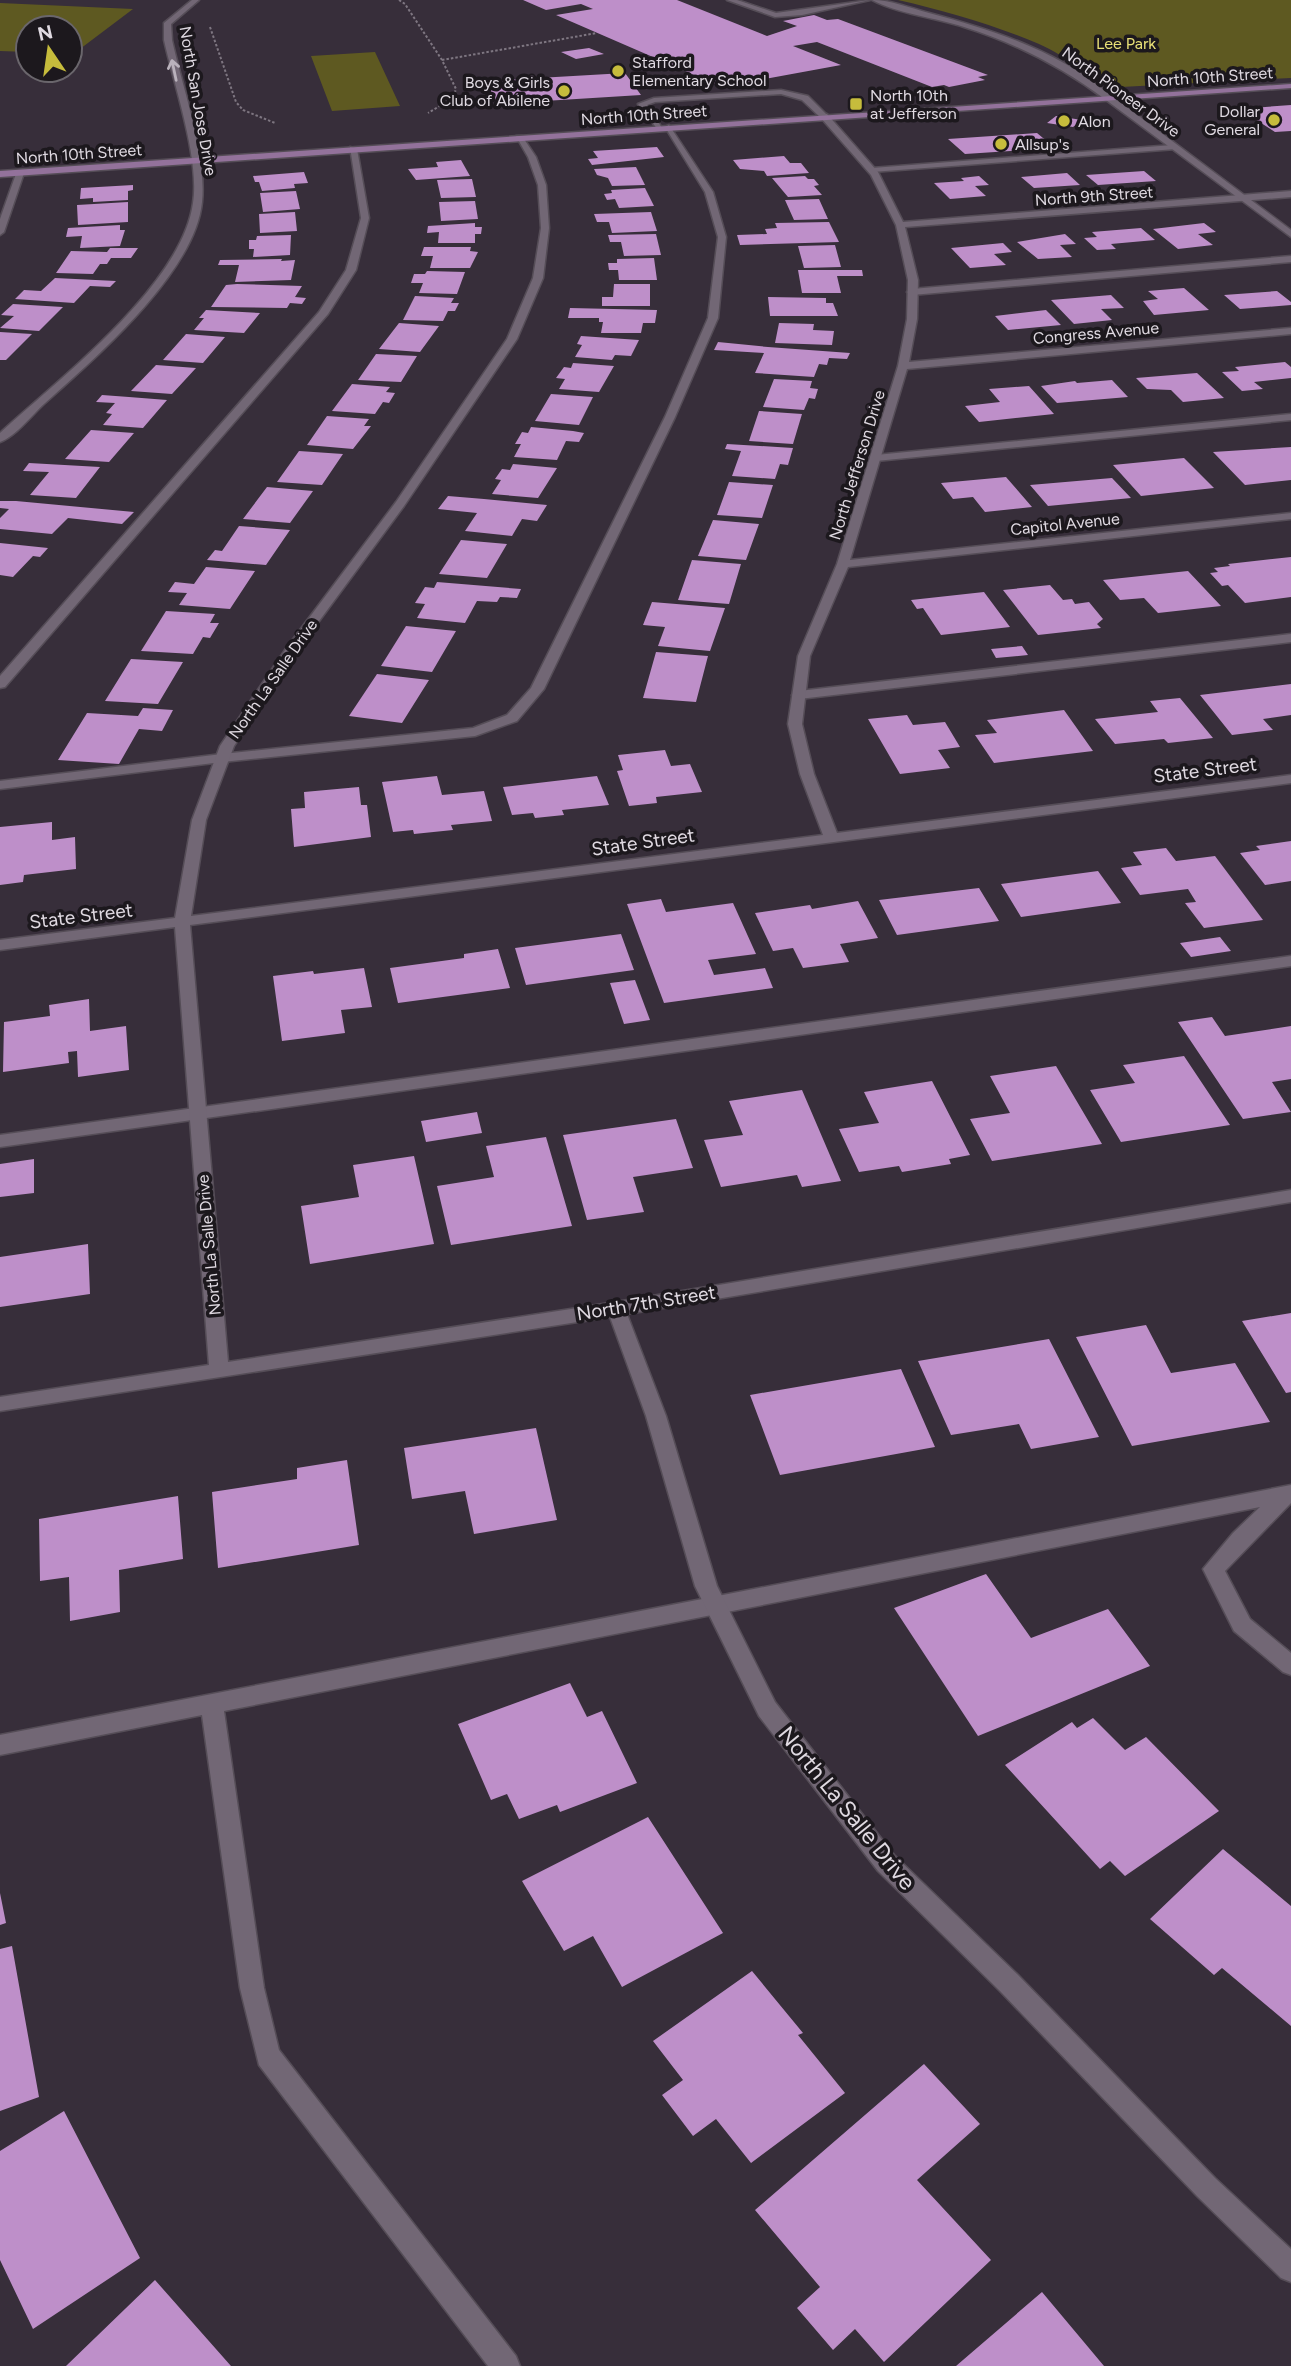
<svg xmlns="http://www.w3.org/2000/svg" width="1291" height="2366" viewBox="0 0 1291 2366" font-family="Figtree,sans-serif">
<rect width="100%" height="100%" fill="#372e3a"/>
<path fill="#5e5921" d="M898,0H1291V78L1121,87C1091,80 1067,56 1039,44C994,25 946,11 898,0Z
M0,3L133,9L72,55L70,28H28V52L0,51Z
M375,52L400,106L332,111L311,56Z"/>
<path fill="#be8fc9" d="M523,0H677L767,36L797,26L783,21L814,15L827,20L838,19L988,75L978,77L985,80L949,87L944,85L932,87L817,42L793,46L841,65L722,87L556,15L593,9L581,4L546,10Z
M589,48L604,54L576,59L561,52Z
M625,73L641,95L498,104L485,81Z
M1291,105V131L1275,132L1239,109Z
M1056,116L1082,120L1073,127L1047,123Z
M1037,133L1055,148L965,154L948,139Z
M657,147L664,157L592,165L588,159L598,158L593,151Z
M784,156L790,163H801L809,173L767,176L764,171L740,169L733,160Z
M461,160L470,176L416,180L408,169L438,167L436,162Z
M636,167L645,185L612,186L608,178L597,175L594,169Z
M1144,171L1156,181L1098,185L1086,175Z
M304,172L308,183L294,184L295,188L262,191L259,182H255L253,176Z
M1067,173L1080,185L1034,188L1021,177Z
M805,176L808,179H814L819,185L814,186L822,195L788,197L772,178Z
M979,176L989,185L975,186L986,196L950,199L934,183L964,181L961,178Z
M472,179L476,197L441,198L437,180Z
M133,185V190L128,191V200L93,202V198L80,199L81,188Z
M645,188L654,206L619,208L615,199L607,200L604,194L612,193L611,190Z
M296,191L300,209L263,212L260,193Z
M819,199L828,219L794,220L785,200Z
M475,201L478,219L441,221L439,202Z
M128,202V222L78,225L77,205Z
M295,212L297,231L260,233L259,214Z
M651,212L657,231L612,233L609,222H597L594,214Z
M829,222L839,242L740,245L737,235L767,234L765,229L777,228L775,223Z
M475,223V227H482L481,234H475V243H438L439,232L427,233L428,226Z
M1204,223L1216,232L1198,234L1213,245L1178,249L1153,229Z
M120,225V230H125L120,246L80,248L82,236L66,237L68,228Z
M1141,228L1155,240L1111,244L1116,249L1097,250L1084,238L1097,237L1092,232Z
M656,234L661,255L624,256L621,242H610L608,235Z
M1065,234L1076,244L1060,245L1072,257L1038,259L1017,242Z
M291,235L290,255L253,257L254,249H249V240H256L257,236Z
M1003,243L1012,252L994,254L1006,265L970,268L951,248Z
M835,245L841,267L804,268L798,246Z
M424,247H471L470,251L478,252L470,268H430L433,256H421Z
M110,248H138L131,258H111L107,264H100L93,274L56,273L71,251L107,252Z
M654,258L657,280H619L618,270H609L608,263H617V259Z
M282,259L281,261L295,260L291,280L235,282L239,265H218L220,260Z
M798,270H862L863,276H837L841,293H802Z
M427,271L465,272L457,294L419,293L423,283H411L414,274H425Z
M55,278L116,281L110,287L90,286L74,303L15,299L24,290L41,291Z
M237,284L302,286L295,297L306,298L302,304L290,303L287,308L211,307L226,285Z
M614,284H650V306H602V297H613Z
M1184,288L1209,310L1154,315L1143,301L1158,299L1148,291Z
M1277,291L1291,302V305L1240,309L1224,295Z
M1111,295L1124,308L1101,309L1112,320L1074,324L1051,300Z
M415,296L454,298L451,303H459L455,311H448L443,321L403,320Z
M768,297L826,298V303H833L838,316H770Z
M13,304L63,307L39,331L0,328L14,316L1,315Z
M570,308L657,310L655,323H643L641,333H601L603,322H599V318H568Z
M206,310L260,313L244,333L194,330L204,318H199Z
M1046,310L1061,325L1008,330L995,316Z
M399,323L439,326L420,352L379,349Z
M779,323L814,324L813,330L834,331L832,345L775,343Z
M0,332L32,334L6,360H0Z
M186,334L225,337L203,363L163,360Z
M581,336L639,340L631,356L615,355L612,360L575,357L582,345L577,344Z
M718,342L768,347L850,353L847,359L829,358L827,365L819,364L814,377L755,373L764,353L714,350Z
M376,354L417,356L401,382L358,380Z
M1285,362L1291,367V378L1254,382L1263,389L1242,391L1222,372L1239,371L1235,367Z
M573,363L614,366L599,392L559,389L565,379L556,378L564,367L571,368Z
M156,365L196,368L172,394L131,391Z
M1197,373L1224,398L1183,402L1171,390L1147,389L1136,378Z
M774,379L812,381L810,388L818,389L815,399L809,398L804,410L763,407Z
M1112,380L1128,397L1057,403L1041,386L1075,381L1077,383Z
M352,384L390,387L386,392L395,393L389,403L383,402L375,414L332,411Z
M1029,386L1054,414L979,422L965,406L1000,402L989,389Z
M551,394L593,397L579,425L535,421Z
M102,395L129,397L167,400L143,428L103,425L112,414L106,413L115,403L96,402Z
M759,411L802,414L793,444L749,441Z
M327,416L369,419L364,426H371L353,449L307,445Z
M531,427L573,431L584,433L579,442L566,441L557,460L514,457L521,444H515L522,432L528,433Z
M91,430L134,433L109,462L65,459Z
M727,444L793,448L788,465L780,464L775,479L732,476L741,451L725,449Z
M1291,447V480L1245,485L1213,452Z
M299,451L343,454L322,485L277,482Z
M1184,458L1214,488L1141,496L1113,465Z
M29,463L100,467L76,498L30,495L49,472L23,471Z
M513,464L557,468L538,498L492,494L501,480L495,479L502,469L510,470Z
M1006,477L1032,507L985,512L973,497L953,499L941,483Z
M1112,478L1131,498L1048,506L1030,485Z
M729,482L773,485L762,518L717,515Z
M267,487L313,491L290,523L243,519Z
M448,496L484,499L547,505L537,521L522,519L512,536L465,531L477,513L438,509Z
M0,501H16L134,512L122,524L68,518L52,534L0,529V518L9,509L0,508Z
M713,520L759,524L746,560L698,556Z
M239,526L290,530L266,565L207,560L215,550L222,551Z
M461,540L507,544L487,578L439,574Z
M0,543L48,548L40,557L33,556L13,577L0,575Z
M1291,557V597L1245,603L1228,585L1222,586L1210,573L1218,572L1214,568L1230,566L1228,564Z
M692,560L741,564L729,604L678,600Z
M206,567L255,571L230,609L179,605L187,593L168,592L175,582L194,584Z
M1188,571L1221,606L1158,613L1144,598L1120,600L1103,580Z
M437,582L521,589L517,598L500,597L497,602L477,601L465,623L417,618L425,604L415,603L425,587L434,588Z
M1050,585L1063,600L1072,599L1075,604L1089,602L1103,619L1097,624L1101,628L1038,635L1003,590Z
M984,592L1010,627L941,635L923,608L917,609L911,600Z
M652,602L725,608L710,651L658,646L665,627L643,625Z
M166,611L215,614L210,623H219L210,638L203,637L193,654L141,651Z
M406,626L456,631L432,672L381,666Z
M1022,646L1028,655L996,658L991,649Z
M656,652L708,656L696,702L643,698Z
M131,659L183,662L158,704L105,701Z
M377,674L429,680L402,723L349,716Z
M1291,684V715L1263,719L1273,730L1232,735L1200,695Z
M1180,698L1213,738L1168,743L1164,739L1115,744L1095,719L1158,712L1150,701Z
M143,708L173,710L162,731L139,729L119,764L58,760L87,713L138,716Z
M1064,710L1093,751L994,763L975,735L997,733L987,720Z
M907,715L913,725L945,722L960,747L938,750L950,768L900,774L868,719Z
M665,750L671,766L690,764L702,792L656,797L657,803L629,806L617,771L623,770L618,755Z
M437,776L442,795L484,791L492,821L451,825L453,830L414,834L413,830L393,832L382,782Z
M597,776L609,805L562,810L564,815L535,818L533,813L512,815L503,787Z
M359,787L361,805H367L371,837L294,847L291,809L305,808L304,792Z
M52,822V840L75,837L76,869L24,875L23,882L0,885V827Z
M1291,841V881L1265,885L1240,853L1260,850L1256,846Z
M1166,848L1176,861L1215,856L1263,920L1204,928L1185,903L1196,902L1188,889L1140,895L1121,868L1142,865L1133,852Z
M1098,871L1121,903L1021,917L1001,884Z
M979,888L999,921L897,935L879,900Z
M661,899L666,912L733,903L756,954L708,960L714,975L765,968L773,988L664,1003L627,904Z
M858,901L878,938L840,944L849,962L803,968L793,948L773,951L755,913L810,905L812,909Z
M621,934L634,970L526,985L515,948Z
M1220,937L1231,951L1191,957L1180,943Z
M498,949L510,988L398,1003L390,968L464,958V954Z
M364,968L372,1007L341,1010L345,1033L282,1041L273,976L313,971L314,974Z
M635,980L650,1020L624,1024L610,983Z
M89,999L90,1031L126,1026L129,1070L78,1077L77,1051L68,1052L69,1063L3,1072L4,1022L50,1016L49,1005Z
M1212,1017L1225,1036L1291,1026V1079L1272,1082L1291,1112L1243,1119L1178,1022Z
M1184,1056L1230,1125L1121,1142L1090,1090L1135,1083L1123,1065Z
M1056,1066L1102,1144L992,1161L970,1119L1010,1113L990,1076Z
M932,1081L970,1155L949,1159L951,1164L902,1172L899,1166L859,1172L839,1129L879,1123L864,1092Z
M802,1090L841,1181L802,1187L797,1175L721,1187L704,1140L743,1135L729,1101Z
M477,1112L482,1133L426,1142L421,1121Z
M676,1119L693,1168L633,1177L644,1212L587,1220L563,1135Z
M546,1137L572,1226L451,1245L437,1186L494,1177L486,1146Z
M414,1156L434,1244L310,1264L301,1206L359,1197L353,1165Z
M34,1159V1193L0,1197V1164Z
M88,1244L90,1294L0,1307V1257Z
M1291,1313V1392L1286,1393L1242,1321Z
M1146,1325L1171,1373L1235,1363L1270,1422L1132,1446L1076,1337Z
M1049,1339L1099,1437L1031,1449L1019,1424L951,1435L918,1361Z
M901,1369L935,1447L780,1475L750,1395Z
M536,1428L557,1520L474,1534L465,1491L412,1499L404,1448Z
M347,1460L359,1545L218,1568L212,1492L297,1479V1468Z
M178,1496L183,1559L119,1570L120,1612L70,1621L69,1577L40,1581L39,1519Z
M986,1574L1031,1638L1108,1609L1150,1666L978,1736L894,1608Z
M570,1683L587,1717L602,1711L637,1783L560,1812L557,1805L519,1819L507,1794L491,1800L458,1724Z
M1093,1718L1125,1750L1146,1737L1219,1811L1125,1876L1110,1861L1100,1869L1005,1765L1072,1722L1077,1728Z
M648,1817L723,1933L622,1987L593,1936L564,1951L522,1881Z
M1223,1849L1291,1906V2026L1222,1968L1214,1975L1150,1919Z
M0,1893L6,1923L0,1925Z
M12,1946L39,2097L0,2111V1949Z
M752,1971L803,2033L798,2035L845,2093L751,2163L716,2119L693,2136L662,2095L683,2080L653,2041Z
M924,2064L980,2124L917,2180L991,2260L884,2362L855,2329L833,2350L797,2308L820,2287L755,2210Z
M64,2111L140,2258L33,2329L0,2260V2151Z
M155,2280L231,2366H66Z
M1042,2292L1104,2366H956Z"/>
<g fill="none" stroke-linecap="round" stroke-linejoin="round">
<defs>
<path id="service" d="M727,0H737L776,13L870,0L802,15L775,17Z
M781,90L808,96L828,116L821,118L802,100L781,94L655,102L647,105L662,128L658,130L638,104L654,98Z
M669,125L713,192L726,237L718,318L675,417L544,689L517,721L475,736L222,762L0,789V781L222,754L473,728L507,715L531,688L665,417L708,318L718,237L705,192L665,127Z
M1173,145L1176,149L872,172L868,170L872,168Z
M350,147L357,149L369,218L356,270L328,314L5,687L0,688V676L319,312L346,270L361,218Z
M17,171L24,173L4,232L0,235V219Z
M1291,256V262L912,295L907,292L912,289Z
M1291,414V420L876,461L871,458L876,455Z
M1291,634V642L799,699L792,695L799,691Z
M1291,956V966L0,1147V1135Z
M1291,1485V1503L1225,1571L1250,1619L1291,1653V1675L1283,1672L1234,1631L1203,1569L1233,1533L1260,1507L224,1711L264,1988L279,2050L516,2356L520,2366H488L259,2065L240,1988L202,1715L0,1755V1735Z"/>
<path id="minor" d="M192,0H199L171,24L172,40C182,86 207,156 202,202C195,273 95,358 44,404C31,416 16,436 0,442V433C59,379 182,285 193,203C200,159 174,85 164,40V23Z
M872,0C891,0 910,8 929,13C993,30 1063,52 1113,98L1106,100C1062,67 1016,43 964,27C936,18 896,13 872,0Z
M821,114H827L878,172L903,222L1291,191V197L905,227L918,280L917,319L909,362L1291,328V334L907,369L850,560L1291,513V519L848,567L810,656L802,724L814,774L837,833L1291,775V783L190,925L228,1362L616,1302L1291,1190V1202L627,1314L666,1416L717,1586L775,1702L894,1855L1018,1975L1215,2178L1291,2249V2282L1281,2278L1197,2196L1000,1991L878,1871L759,1716L695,1586L646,1416L610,1317L0,1411V1397L209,1365L175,927L0,950V940L175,918L192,820L220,746L285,650L396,502L507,339L533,278L541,228L538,185L528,157L516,136H522L536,157L546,185L549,228L543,278L517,339L404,506L294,655L234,746L206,820L191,916L823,835L800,774L788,724L798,656L837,564L898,366L907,319L908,280L896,225L871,175L821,118Z"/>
<path id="tertiary" d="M1106,96H1112L1291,230V237L1106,100Z"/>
<path id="secondary" d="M1291,84V88L0,177V171Z"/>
</defs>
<use href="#service" stroke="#554d57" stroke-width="3"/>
<use href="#minor" stroke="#554d57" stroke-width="3"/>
<use href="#tertiary" stroke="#554d57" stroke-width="3"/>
<use href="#secondary" stroke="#554d57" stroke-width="3"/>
<path stroke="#7e7681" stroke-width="2" stroke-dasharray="2.5 2" stroke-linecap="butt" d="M399,0L405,4L442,60L456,89L453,98L428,113
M210,27L236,102L243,110L275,123
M442,60L597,33"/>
<use href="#service" fill="#726775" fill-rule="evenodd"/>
<use href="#minor" fill="#726775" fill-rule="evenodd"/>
<use href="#tertiary" fill="#726775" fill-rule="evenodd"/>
<use href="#secondary" fill="#93729b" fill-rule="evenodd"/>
</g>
<defs><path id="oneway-shaft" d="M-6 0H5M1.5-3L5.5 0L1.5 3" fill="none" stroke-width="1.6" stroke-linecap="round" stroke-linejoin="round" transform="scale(1.75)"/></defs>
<use stroke="#bab2bc" href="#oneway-shaft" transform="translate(174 70) rotate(-102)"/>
<g fill="#c6bc3c" stroke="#1c181d" stroke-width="2.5">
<circle cx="618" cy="71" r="7"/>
<circle cx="564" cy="91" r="7"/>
<rect x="849" y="97" width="14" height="14" rx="3.5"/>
<circle cx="1274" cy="120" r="7"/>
<circle cx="1064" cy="121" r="7"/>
<circle cx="1001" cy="144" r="7"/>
</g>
<g text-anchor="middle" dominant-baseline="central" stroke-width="7" stroke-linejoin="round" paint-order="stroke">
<g font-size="16" fill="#e9e077" stroke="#1c181d">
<text x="1126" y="43">Lee Park</text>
</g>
<g font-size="16" fill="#e0dae2" stroke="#1c181d" text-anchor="start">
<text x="632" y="62">Stafford<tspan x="632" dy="18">Elementary School</tspan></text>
<text x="550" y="82" text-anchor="end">Boys &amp; Girls<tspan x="550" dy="18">Club of Abilene</tspan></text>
<text x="870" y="95">North 10th<tspan x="870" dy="18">at Jefferson</tspan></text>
<text x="1260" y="111" text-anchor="end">Dollar<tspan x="1260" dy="18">General</tspan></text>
<text x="1078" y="121">Alon</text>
<text x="1015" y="144">Allsup's</text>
</g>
<g font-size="16" fill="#e0dae2" stroke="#1c181d">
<text transform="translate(1210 77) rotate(-4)">North 10th Street</text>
<text transform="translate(1121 92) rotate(36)">North Pioneer Drive</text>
<text transform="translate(198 101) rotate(80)">North San Jose Drive</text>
<text transform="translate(644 115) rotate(-4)">North 10th Street</text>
<text transform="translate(79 154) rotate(-4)">North 10th Street</text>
<text transform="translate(1094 196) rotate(-4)">North 9th Street</text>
<text transform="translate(1096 333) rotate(-5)">Congress Avenue</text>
<text transform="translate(857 465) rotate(-73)">North Jefferson Drive</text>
<text transform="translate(1065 524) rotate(-6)">Capitol Avenue</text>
<text transform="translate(273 679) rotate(-55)">North La Salle Drive</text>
<text transform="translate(209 1245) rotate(-95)">North La Salle Drive</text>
</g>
<g font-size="19" fill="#e0dae2" stroke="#1c181d">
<text transform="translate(1205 770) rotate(-7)">State Street</text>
<text transform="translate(643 842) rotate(-8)">State Street</text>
<text transform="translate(81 916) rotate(-7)">State Street</text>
<text transform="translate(646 1303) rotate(-9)">North 7th Street</text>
</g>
<g font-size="23" fill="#e0dae2" stroke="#1c181d">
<text transform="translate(847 1808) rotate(51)">North La Salle Drive</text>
</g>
</g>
<g transform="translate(49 49) rotate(347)"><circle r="33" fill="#1c181d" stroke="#6a666c" stroke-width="2"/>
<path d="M0-5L12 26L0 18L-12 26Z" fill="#c6bc3c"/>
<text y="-10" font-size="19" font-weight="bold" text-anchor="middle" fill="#e0dae2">N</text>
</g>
</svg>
